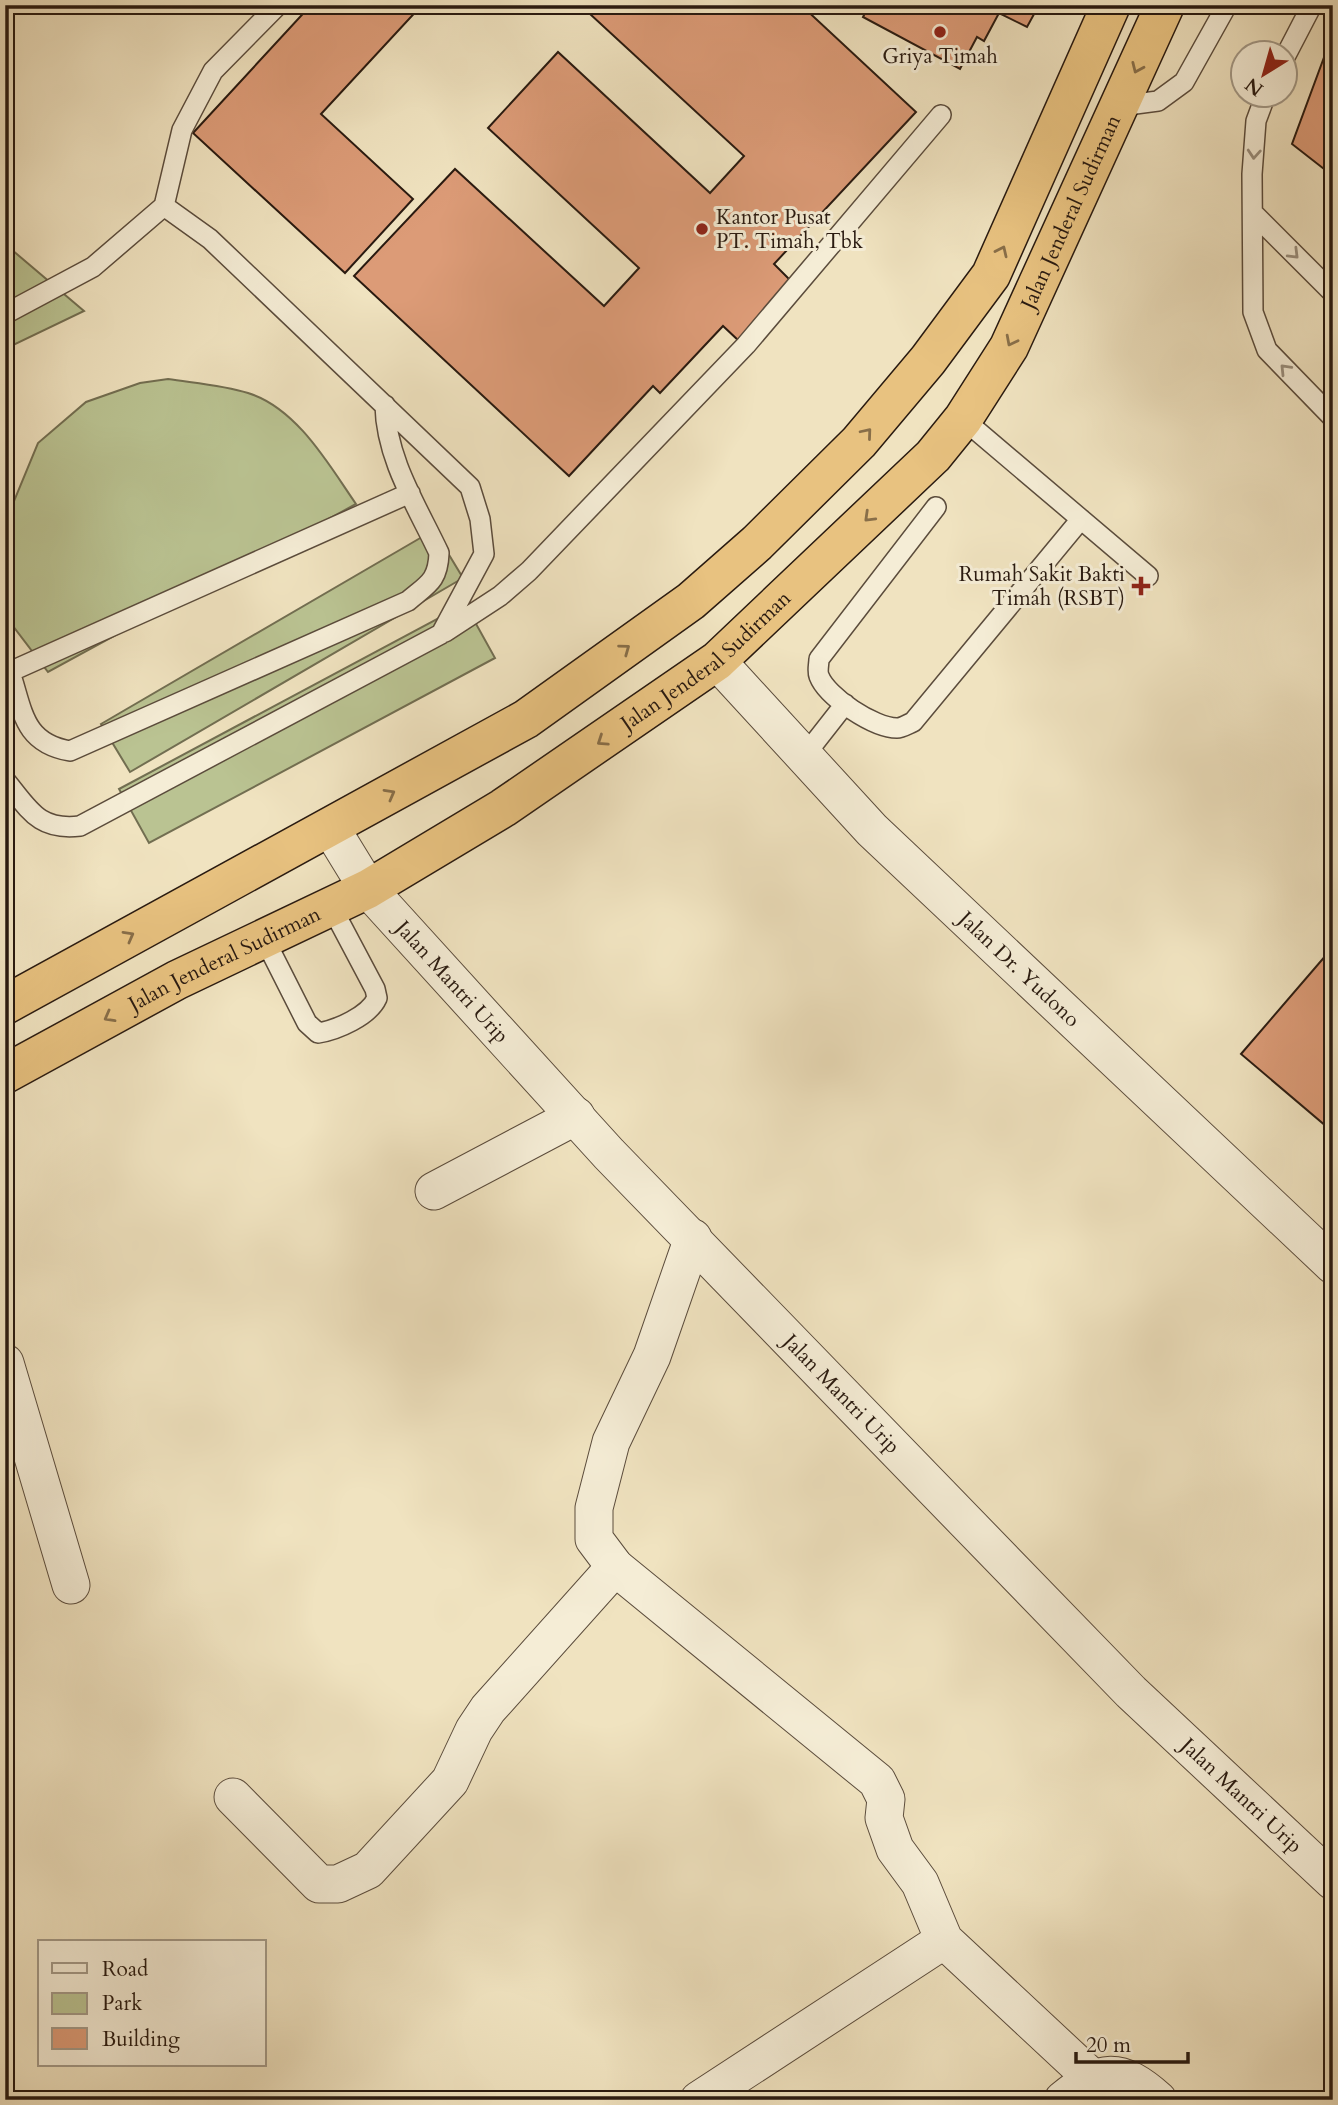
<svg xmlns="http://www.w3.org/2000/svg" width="1338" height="2105" viewBox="0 0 1338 2105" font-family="Cardo,serif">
<rect width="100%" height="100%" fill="#f0e3c0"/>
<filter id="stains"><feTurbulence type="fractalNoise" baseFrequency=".00286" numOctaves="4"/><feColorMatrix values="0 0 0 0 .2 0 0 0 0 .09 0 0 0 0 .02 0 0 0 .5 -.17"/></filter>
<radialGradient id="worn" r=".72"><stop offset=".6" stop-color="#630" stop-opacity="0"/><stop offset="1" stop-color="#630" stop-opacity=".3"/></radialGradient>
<path fill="#bac392" stroke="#726e51" stroke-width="2" d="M5,244L84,311L5,349Z
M168,379C194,383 223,385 248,393C297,408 329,465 356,504L48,672L13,626L5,564L7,518L38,443L86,402L140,383Z
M434,530L463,578L130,772L101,724Z
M465,604L495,658L149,843L119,789Z"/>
<path fill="#dc9b77" stroke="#291a10" stroke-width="2" d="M311,5H422L321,114L413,199L345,273L193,133Z
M599,5H801L916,112L774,264L793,283L739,341L723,326L660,393L653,386L569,476L354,276L455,169L604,306L639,268L488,128L558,52L710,193L744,156L590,14Z
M869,5H1039L1027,27L999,13L984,41L977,37L960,69L863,17Z
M1333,33V176L1292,144Z
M1333,947V1132L1241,1054Z"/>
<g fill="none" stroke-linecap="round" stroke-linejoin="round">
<defs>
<path id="lane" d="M1286,55L1312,5
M1266,94L1256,121L1252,174L1253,312L1267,350L1333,418
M1120,106L1158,101L1184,82L1227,5
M164,206L182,130L213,71L278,5
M1255,215L1333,293
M5,314L93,267L164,206L210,239L470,487L480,519L484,554L441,634L80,826C38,831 29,809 5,780
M963,419L1148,576
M936,507L819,659C819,664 817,671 819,676C827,697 874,728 897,728C902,728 908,724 913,722L1081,519
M445,632L500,596L529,571L746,345L941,115
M10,672C23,711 23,743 70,751L408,601C428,584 438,581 439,553C417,506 386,459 385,405
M5,674L410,493
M805,755L845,704
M264,938L307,1023L318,1033C337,1030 369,1016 377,998L375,989L331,906"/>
<g id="street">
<path id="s1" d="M717,661L872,830L1333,1265"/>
<path id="s2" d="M330,827L368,889L609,1154L1131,1692L1333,1881"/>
<path d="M434,1191L576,1116"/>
<path d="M693,1238L652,1356L611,1442L594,1508V1539L615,1567L877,1781L886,1799L884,1818L895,1849L920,1883L944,1940L1092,2078"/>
<path d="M5,1363L71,1585"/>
<path d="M233,1797L319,1884H338L368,1870L450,1781L474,1730L488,1709L615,1567"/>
<path d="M699,2100L944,1940"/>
<path d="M1063,2100C1101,2068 1120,2066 1158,2100"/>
</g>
<g id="highway">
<path d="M5,1005L526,719L691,601L757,543L859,442L928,360L991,275L1111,5"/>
<path id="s3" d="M5,1074L177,980L368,889L503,808L717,661L933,456L963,419L1009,347L1165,5"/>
</g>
</defs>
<use href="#lane" stroke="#5b4c3c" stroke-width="22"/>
<use href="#street" stroke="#5b4c3c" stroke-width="39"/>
<use href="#highway" stroke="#291a10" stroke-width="41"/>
<use href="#lane" stroke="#f5edd6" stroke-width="19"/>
<use href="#street" stroke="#f5edd6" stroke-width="37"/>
<use href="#highway" stroke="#e8c280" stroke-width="38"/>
</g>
<defs><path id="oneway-chevron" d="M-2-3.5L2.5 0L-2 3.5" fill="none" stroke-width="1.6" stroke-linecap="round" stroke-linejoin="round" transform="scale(1.75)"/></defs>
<g stroke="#886e48">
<use href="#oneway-chevron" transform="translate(1137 68) rotate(114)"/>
<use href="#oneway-chevron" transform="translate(1002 251) rotate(-65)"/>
<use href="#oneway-chevron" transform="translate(1011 341) rotate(117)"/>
<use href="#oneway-chevron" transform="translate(867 433) rotate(-50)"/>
<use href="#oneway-chevron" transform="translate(869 517) rotate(136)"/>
<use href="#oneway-chevron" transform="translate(625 649) rotate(-36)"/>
<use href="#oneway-chevron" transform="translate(602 741) rotate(146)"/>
<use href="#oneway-chevron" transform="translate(390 794) rotate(-29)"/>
<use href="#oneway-chevron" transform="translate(129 936) rotate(-29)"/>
<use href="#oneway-chevron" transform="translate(109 1017) rotate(151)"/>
</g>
<g stroke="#998e7d">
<use href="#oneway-chevron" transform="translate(1254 154) rotate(94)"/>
<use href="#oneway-chevron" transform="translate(1294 254) rotate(45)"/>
<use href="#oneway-chevron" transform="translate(1285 369) rotate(-134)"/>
</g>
<g fill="#8f2418" stroke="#f5edd6" stroke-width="2.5">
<circle cx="940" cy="32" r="7"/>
<circle cx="702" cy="229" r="7"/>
<path d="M1137.5 575.5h7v7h7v7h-7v7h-7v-7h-7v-7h7z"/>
</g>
<g text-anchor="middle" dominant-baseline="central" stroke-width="6" stroke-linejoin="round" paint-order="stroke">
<g font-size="21" fill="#291a10" stroke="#f5edd6">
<text x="940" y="56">Griya Timah</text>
<text x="716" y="217" text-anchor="start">Kantor Pusat<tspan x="716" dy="24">PT. Timah, Tbk</tspan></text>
<text x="1125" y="574" text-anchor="end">Rumah Sakit Bakti<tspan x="1125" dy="24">Timah (RSBT)</tspan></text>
</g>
<g font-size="21" fill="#291a10" stroke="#f5edd6">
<text stroke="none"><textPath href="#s3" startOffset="1404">Jalan Jenderal Sudirman</textPath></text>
<text stroke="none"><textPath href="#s3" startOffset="816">Jalan Jenderal Sudirman</textPath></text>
<text stroke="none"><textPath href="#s3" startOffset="248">Jalan Jenderal Sudirman</textPath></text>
<text stroke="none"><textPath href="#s1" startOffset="432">Jalan Dr. Yudono</textPath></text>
<text stroke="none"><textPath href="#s2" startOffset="198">Jalan Mantri Urip</textPath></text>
<text stroke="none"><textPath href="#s2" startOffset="765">Jalan Mantri Urip</textPath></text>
<text stroke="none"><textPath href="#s2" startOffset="1332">Jalan Mantri Urip</textPath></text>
</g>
</g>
<rect width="1338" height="2105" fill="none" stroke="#f0e3c0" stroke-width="28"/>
<rect x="7" y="7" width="1324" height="2091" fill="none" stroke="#291a10" stroke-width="3.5"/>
<rect x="14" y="14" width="1310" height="2077" fill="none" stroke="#291a10" stroke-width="2"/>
<rect x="38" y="1940" width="228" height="126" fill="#f5edd6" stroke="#a39987" stroke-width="2"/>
<rect x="52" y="1963" width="35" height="10" fill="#f5edd6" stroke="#a39987" stroke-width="2"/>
<text x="102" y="1976" font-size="21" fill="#291a10">Road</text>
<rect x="52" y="1993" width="35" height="21" fill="#bac392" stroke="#a39987" stroke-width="2"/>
<text x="102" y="2010" font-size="21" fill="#291a10">Park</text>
<rect x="52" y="2028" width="35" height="21" fill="#dc9b77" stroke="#a39987" stroke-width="2"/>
<text x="102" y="2046" font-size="21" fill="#291a10">Building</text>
<g transform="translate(1264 74) rotate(217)"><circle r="33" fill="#f5edd6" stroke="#a39987" stroke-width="2"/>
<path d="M0-5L12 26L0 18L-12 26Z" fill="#8f2418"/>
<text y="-10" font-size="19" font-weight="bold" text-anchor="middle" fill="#291a10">N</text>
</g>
<path d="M1076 2052v10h112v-10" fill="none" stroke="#291a10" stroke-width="3.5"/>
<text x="1086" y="2052" font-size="21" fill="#291a10" stroke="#f5edd6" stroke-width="5" paint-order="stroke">20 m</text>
<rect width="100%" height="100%" filter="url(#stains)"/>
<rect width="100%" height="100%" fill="url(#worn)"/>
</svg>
